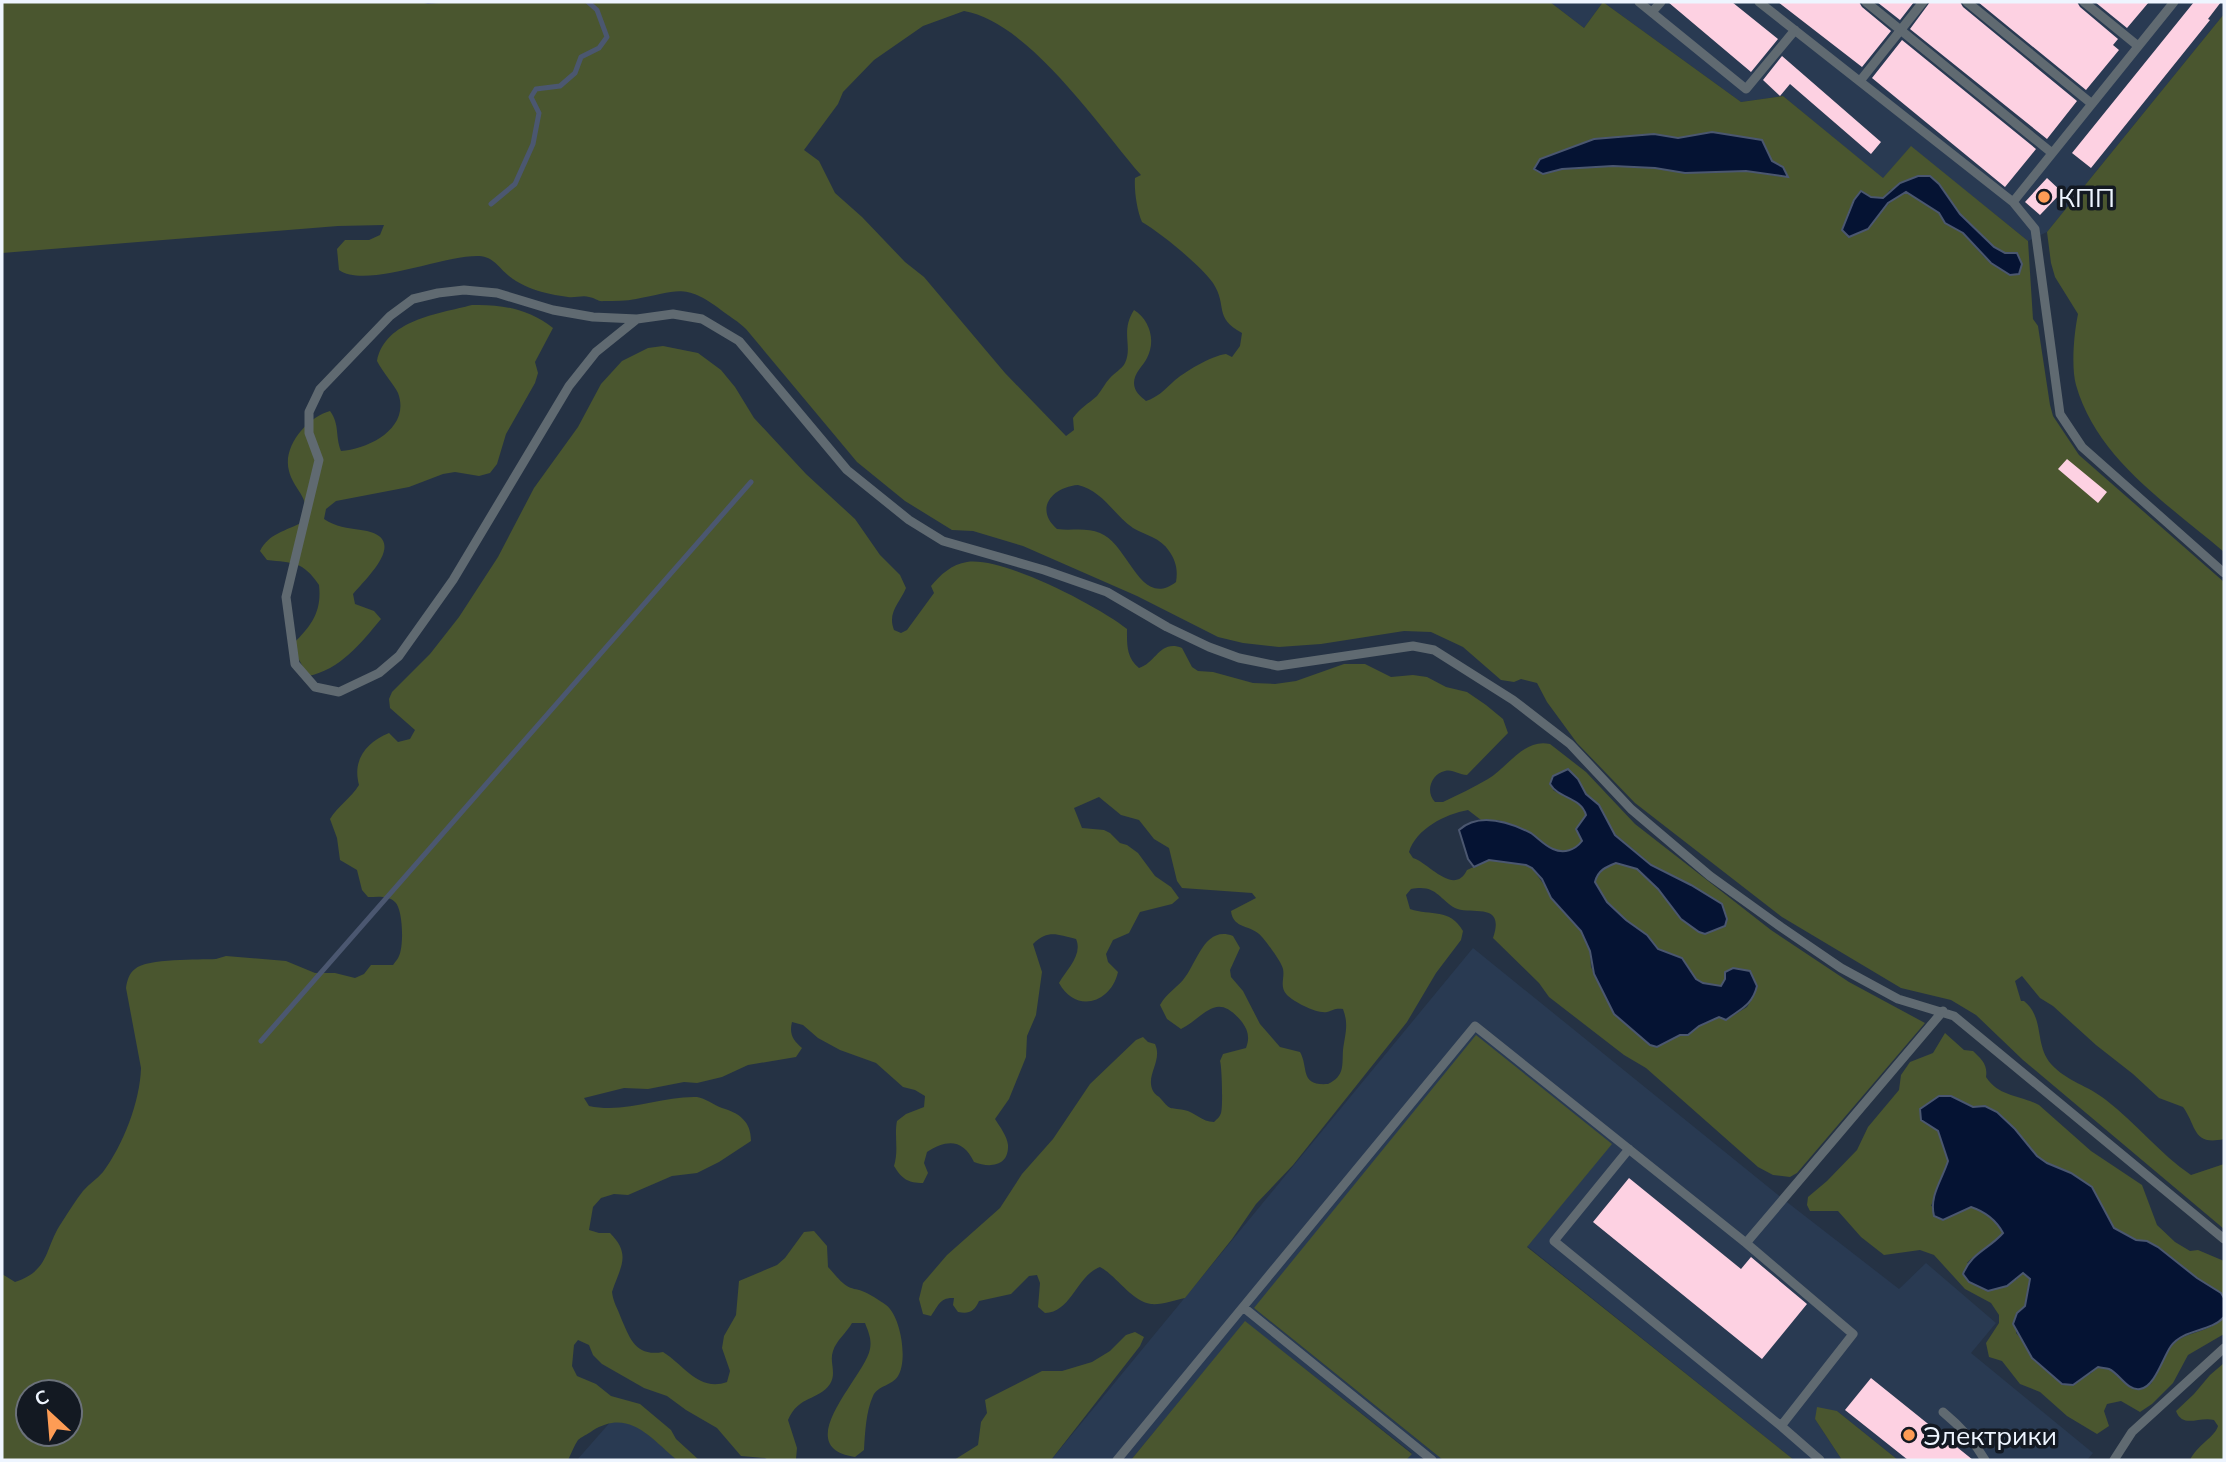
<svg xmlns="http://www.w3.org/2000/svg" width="2226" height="1462" viewBox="0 0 2226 1462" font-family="Mulish,sans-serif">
<rect width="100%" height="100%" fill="#253244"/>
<path fill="#293a52" d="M1550,2H2224V14L2047,232L2028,241L1911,147L1883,179L1783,96L1741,102L1603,2L1584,28Z
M1473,948L1783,1199L1899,1289L1926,1263L1996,1323L1971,1353L2093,1453L2087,1460H1898L1837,1411L1815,1419L1842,1460H1794L1527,1246L1254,1308L1443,1460H1406L1412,1453L1245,1322L1131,1460H1051Z
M620,1411L679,1460H577Z"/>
<path fill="#4a562f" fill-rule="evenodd" d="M2,2H421L428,4L448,2H1550L1584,28L1603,2L1741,102L1783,96L1883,178L1911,146L2028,241L2033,319L2038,326L2050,405L2053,416L2079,455L2224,582V1139C2192,1146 2197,1126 2183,1107L2159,1098L2133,1074L2096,1045L2053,1006L2040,998L2022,976L2015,981L2021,1001H2024C2045,1018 2034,1044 2051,1064C2066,1081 2089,1086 2106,1100C2136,1123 2160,1154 2191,1175L2224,1164V1229L2023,1060L1976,1015L1951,1000L1901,988L1782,917L1635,803L1577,743L1547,702L1537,683L1521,679L1514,682L1501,680L1463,647L1431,632L1404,631L1321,644L1279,647L1243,643L1218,637L1137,596L1023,546L973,531L952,530L905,501L857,462L746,329C738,321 730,317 721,310C684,282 677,292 636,299C626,301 615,301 604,301C598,302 596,298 589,297C583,295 575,298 568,297C560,296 550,294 542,292C531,289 517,283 509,276C498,267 494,257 479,256C443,255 366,289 339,270L337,249L345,240H369L380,235L384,225L338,226L2,253ZM964,11C1029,22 1099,127 1141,175L1135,178C1134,190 1137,211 1142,222C1161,233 1201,266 1213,283C1228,306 1213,317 1242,333L1240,346L1232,357L1226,354C1211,356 1184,372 1173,382C1163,391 1158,397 1146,401C1140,396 1134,391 1134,383C1134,373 1143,366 1147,358C1156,341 1150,320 1134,310C1120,332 1133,346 1125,363C1122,369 1114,373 1110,378C1105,383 1102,390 1097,396C1088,404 1080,408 1073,418L1074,430L1066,436L1005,373L924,277L905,262L862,217L835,193L819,161L804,150L838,104L843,92L874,60L923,26ZM1712,132L1762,140L1772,161L1783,167L1777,176L1746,171L1685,173L1655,168L1613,166L1562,169L1553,172L1534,169L1540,159L1594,139L1654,134L1678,138ZM1939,184L1960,214L1994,247L2005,253L1999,269L1984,257L1963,233L1945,223L1939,213L1906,192C1878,205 1880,226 1848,237L1842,230L1861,191L1871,197L1883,198L1890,190ZM1078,485C1103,491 1113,514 1133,528C1145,535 1161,538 1169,551C1176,561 1178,570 1176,582C1140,610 1129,544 1100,533C1087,527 1071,531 1057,529C1034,509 1052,487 1078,485Z
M2224,14V552C2168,504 2097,459 2076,385C2071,367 2074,333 2078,314L2055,277L2051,263L2047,232Z
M472,305C502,304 529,309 553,328L535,362L538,373L535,383L506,434L497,464L490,473L479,476L455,472L443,474L409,487L336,501L326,509L324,519C336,527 347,528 361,530C411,537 368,576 353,594L355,604L374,611L381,619C361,643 340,670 308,676L297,656L294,643C312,625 322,611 319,585C303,561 293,563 267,560L260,551C269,533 286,531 303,522C313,499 294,491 289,471C282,446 308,417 330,411C340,425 335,436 341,451C369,449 411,428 398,393C395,386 382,371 377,361C385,320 438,314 472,305Z
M663,346L698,353L721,370L735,387L754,418L806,474L855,519L880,555L900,575L906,588C900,603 887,612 894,630L901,633L907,630L934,593L931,586C940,575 952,564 967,562C1002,556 1098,606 1127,629C1127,644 1126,657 1139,668C1156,663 1160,639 1182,648L1192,667L1198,671L1213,672L1253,683L1275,684L1296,681L1344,664H1365L1391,677L1413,675L1427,677L1446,687L1467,692L1486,705L1503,719L1508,733L1467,775C1459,775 1453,769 1445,771C1431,774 1425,792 1435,802H1443C1458,795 1474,787 1488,779C1508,767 1524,738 1550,744L1586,772L1635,824L1771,930L1849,982L1925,1023L1797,1173L1790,1177L1773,1175L1758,1167L1646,1068L1624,1055L1549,997L1539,983L1493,938C1506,900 1470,916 1455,908C1438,898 1436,884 1411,889L1406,895L1410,909C1431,916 1450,908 1463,931L1461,940L1436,973L1407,1022L1293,1165L1256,1204L1232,1239L1185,1298C1175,1300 1162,1305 1151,1304C1131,1301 1117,1276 1100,1267C1076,1276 1072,1312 1045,1313L1038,1307L1040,1283L1037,1275L1029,1276L1011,1294L979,1301C974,1312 969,1314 958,1312L953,1305L954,1298C940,1297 938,1306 931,1316L923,1314L919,1299L923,1283L947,1255L1000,1208L1022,1174L1053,1139L1090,1084L1136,1040L1143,1037L1148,1042L1155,1044C1163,1061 1145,1075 1153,1091C1155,1095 1159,1096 1161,1099C1171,1111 1169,1107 1184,1110C1195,1112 1202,1122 1214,1122C1218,1118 1219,1118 1221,1113C1223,1108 1222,1066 1220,1061L1223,1054L1246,1048C1250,1038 1248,1030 1242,1022C1216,990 1206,1016 1181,1029L1167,1019L1160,1005C1167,993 1175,989 1183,980C1197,964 1204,925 1233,936L1240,948L1230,970L1231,977L1243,991L1260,1024L1280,1047L1300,1052C1309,1068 1299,1086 1328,1084C1345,1076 1342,1065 1343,1050C1345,1034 1349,1025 1343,1009C1335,1008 1334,1010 1327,1012C1317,1014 1294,1002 1287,995C1279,987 1285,978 1283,969C1282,962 1267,943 1262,937C1252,924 1233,930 1231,911L1256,898L1252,893L1182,888L1177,881L1169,848L1154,839L1139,820L1121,815L1099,797L1074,808L1082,828L1104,830L1110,833L1120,843L1127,845L1138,853L1155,876L1171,887L1179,898L1172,904L1140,912L1129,933L1113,940L1106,954L1108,962L1118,972C1111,1003 1076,1014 1059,983C1067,969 1083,955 1076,939C1057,935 1049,929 1033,944L1042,972L1036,1015L1027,1036L1026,1057L1022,1067L1009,1099L995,1119C1000,1127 1007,1136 1008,1145C1009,1167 989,1168 974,1162C963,1139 947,1139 927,1152L924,1163L928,1173L923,1183C908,1183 902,1179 894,1166C899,1150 894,1136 897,1121L906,1114L924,1107L925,1096L915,1090L903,1087L876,1063L840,1050L818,1038L803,1025L792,1022C789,1034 793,1040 802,1048L796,1057L748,1065L722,1077L697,1083L684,1082L648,1089L624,1088L584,1098L589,1106C626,1114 660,1096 697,1097C705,1098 714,1105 722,1108C739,1113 751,1121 751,1141L719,1162L697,1173L672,1176L628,1195L614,1194L601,1198L593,1207L589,1230L599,1233H610C632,1255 620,1267 612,1292C613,1302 618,1309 621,1318C630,1339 636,1357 663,1352C684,1365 699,1392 727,1382L730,1371L722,1348L724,1336L736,1315L739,1281L777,1265L785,1258L804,1232L814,1231L827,1246L828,1267C834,1273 840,1282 847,1286C851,1289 857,1289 862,1291C870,1294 879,1300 886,1305C901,1316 908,1361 898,1376C892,1386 878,1385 873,1396C866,1411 865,1433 864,1450L855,1457C788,1447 865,1377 870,1349C872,1339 868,1331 865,1323H852C847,1332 836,1341 833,1351C829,1362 837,1373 830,1384C818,1401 799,1395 788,1420L797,1448L796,1459L793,1460H768L765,1458L741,1456L717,1428L686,1410L667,1396L644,1388L602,1364L593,1355L589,1345L578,1340L574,1345L572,1366L577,1376L596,1384L611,1396L640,1404L671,1430L676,1439L699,1460H677C649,1437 629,1408 592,1431C588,1434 581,1437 578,1440C574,1446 571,1454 568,1460H2V1274L15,1282C51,1270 44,1248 62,1222C69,1211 76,1200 83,1191C89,1184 97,1179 103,1172C123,1145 140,1102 141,1068L126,988C127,981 129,973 135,969C147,958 199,960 216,959L226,956L286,961L315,973H335L355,978L364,974L371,965H393C395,962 398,959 399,956C404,946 403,909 395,902C388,895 377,897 368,897L362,890L357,870L340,860L337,838L330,819C338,806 351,798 359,785C352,759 367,742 389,733L398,742L410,739L415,730L390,708L389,699L392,692L430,654L459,617L498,557L534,488L578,427L601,384L622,361L648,348ZM1568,769L1578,779L1586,794L1599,805L1615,834L1658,870L1715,899L1699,932L1681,919L1658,889L1637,869L1616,863C1606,867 1598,870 1595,882L1607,902L1626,920L1647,935L1658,949L1682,958L1696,979L1703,983L1721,986L1725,979V972L1733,968L1755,994L1747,1007L1726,1020L1719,1017L1699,1026L1688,1035H1680L1650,1045L1614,1014L1591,967L1590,951L1581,931L1565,914L1532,868L1526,865L1489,860L1467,870C1454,897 1428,862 1413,858L1409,852C1416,829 1445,814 1468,810L1481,820H1498L1533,834L1553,850L1570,851L1577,848L1582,842L1576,829L1586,815C1582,800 1565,798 1553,790ZM28,1392H70V1434H28Z
M1945,1033L1964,1050L1973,1051C1981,1059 1988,1064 1986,1077C1999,1097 2020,1095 2039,1105L2091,1151L2142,1185L2157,1225L2175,1242L2190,1251L2198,1250L2224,1261V1298L2221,1293L2197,1278L2158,1247L2147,1241L2136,1240L2114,1228L2092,1187L2071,1173L2047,1163L2037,1156L2015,1129L1997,1112L1985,1106L1973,1107L1951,1096L1921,1120L1938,1131L1948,1161L1931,1206L1961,1210L1971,1207L1980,1210L1998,1223L2003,1233C1993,1245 1978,1251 1967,1263L2016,1280L2023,1273L2030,1280L2025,1306L2017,1313L2016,1333C2024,1341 2026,1350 2032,1358C2038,1366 2048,1369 2054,1378L2090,1374L2098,1367L2109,1369L2131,1388L2151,1384C2156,1372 2168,1345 2180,1339C2194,1331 2213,1330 2224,1317V1334L2188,1355L2173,1383L2152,1404L2140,1412L2121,1401L2107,1404L2104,1411L2109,1426L2097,1434L2067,1416L2040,1392L2020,1384L2002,1361L1989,1357L1986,1343L1999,1323V1315L1991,1303L1965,1289L1934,1255L1920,1250L1884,1255L1861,1237L1838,1211H1810L1807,1205L1808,1197L1827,1181L1857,1150L1868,1127L1899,1090L1901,1075L1910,1062L1933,1053Z
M1476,1035L1612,1144L1527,1247L1794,1460H1443L1254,1308Z
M1245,1321L1412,1454L1406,1460H1131Z
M1135,1332L1144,1337L1140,1346L1051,1460H954L978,1445L981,1422L987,1413L985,1400L1042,1371H1062L1092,1362L1110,1351L1126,1335Z
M2224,1363V1460H2190C2197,1445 2215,1437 2218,1426L2214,1420C2199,1416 2183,1429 2176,1411L2194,1394L2210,1375Z
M1817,1407L1837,1411L1898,1460H1842L1815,1419Z"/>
<path fill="#051333" stroke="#4b5770" stroke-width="2" d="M1712,132L1762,140L1772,161L1783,167L1788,177L1746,171L1685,173L1655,168L1613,166L1562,169L1543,174L1534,169L1540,159L1594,139L1654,134L1678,138Z
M1918,176H1930L1939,184L1960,214L1994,247L2005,253H2017L2022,264L2019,274L2010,275L1991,263L1963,233L1945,223L1939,213L1906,192L1888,203L1868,229L1849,237L1842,230L1854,200L1861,191L1871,197L1883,198L1900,183Z
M1568,769L1578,779L1586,794L1599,805L1615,835L1651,865L1691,885L1722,904L1727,919L1725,926L1705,934L1699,932L1681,919L1658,889L1637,869L1616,863C1606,867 1598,870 1595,882L1607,902L1626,920L1647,935L1658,949L1682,958L1696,979L1703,983L1721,986L1725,979V972L1733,968L1750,971L1757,986C1752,1006 1740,1009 1726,1020L1719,1017L1699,1026L1688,1035H1680L1657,1047L1650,1045L1614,1014L1594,974L1590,951L1581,931L1551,898L1542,879L1532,868L1526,865L1489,860L1474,867L1468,859L1459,830C1479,812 1509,822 1531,833C1538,838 1545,846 1553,849C1564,854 1575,850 1582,841L1576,829L1586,815C1581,797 1559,799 1550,784L1553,776Z
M1939,1096H1951L1973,1107L1985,1106L1997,1112L2015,1129L2037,1156L2047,1163L2071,1173L2092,1187L2114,1228L2136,1240L2147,1241L2158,1247L2197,1278L2221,1293L2224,1298V1317C2211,1332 2183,1329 2171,1346C2163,1357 2155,1387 2140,1389C2127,1391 2120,1374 2109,1369C2106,1368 2102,1368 2098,1367L2073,1385L2062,1384L2032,1358L2013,1324L2017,1313L2025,1306L2030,1279L2023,1273L2007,1286L1988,1291L1969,1282L1963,1274C1971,1253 1989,1249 2003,1233C1996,1220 1986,1212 1971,1207L1943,1220L1934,1216C1929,1196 1942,1180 1948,1161L1938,1131L1921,1120L1920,1109Z"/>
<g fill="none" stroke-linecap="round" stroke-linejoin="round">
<path stroke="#4b5770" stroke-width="5" d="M491,204L515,184L533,144L539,113L531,97L536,89L560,86L575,73L581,57L599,48L607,37L597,10L588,2
M261,1041L751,482"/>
</g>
<path fill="#fdd1e2" d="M1668,2H1732L1778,39L1751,72Z
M1778,2H1859L1862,7L1891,31L1862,67Z
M1877,2H1914L1900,20Z
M1930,2H1960L1963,7L2077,101L2047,139L1910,29Z
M1978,2H2077L2080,7L2118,39L2113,45L2119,50L2086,90Z
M2095,2H2149L2127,28Z
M2194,2H2221L2208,19L2210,20L2091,168L2072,153Z
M1902,40L2036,149L2005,187L1872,78Z
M1782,56L1881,142L1871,154L1790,84L1780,96L1763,80Z
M2047,178L2062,192L2040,215L2025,202Z
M2067,459L2107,492L2098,503L2058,469Z
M1629,1178L1741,1269L1751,1257L1807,1304L1762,1359L1593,1222Z
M1871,1378L1973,1460H1908L1845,1410Z"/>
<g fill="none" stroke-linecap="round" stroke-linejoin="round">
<path stroke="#606a71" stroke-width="9" d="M1639,2L1746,89L1795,30
M1759,2L2013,202L2035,229L2060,414L2082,447L2224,573
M1866,2L2052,153
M1967,2L2092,104
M2084,2L2138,46
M1652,12L1661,2
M1860,81L1923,2
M2013,202L2174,2
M637,319L596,352L569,386L453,580L399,656L379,673L339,692L315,687L295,664L286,597L319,460L309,433V412L320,389L390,316L413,299L438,293L464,290L497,293L553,310L593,317L637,319L673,314L702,319L739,341L847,470L909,520L943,541L1044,570L1107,592L1167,627L1209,647L1239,658L1278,666L1413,646L1434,650L1513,700L1570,744L1631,809L1710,876L1781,927L1841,968L1898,999L1954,1016L2224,1239
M1629,1149L1554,1241L1781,1426
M1746,1243L1943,1011
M1243,1307L1475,1026L1746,1243L1853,1334L1781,1426L1820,1460
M1943,1412C1960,1426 1974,1441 1985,1460
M1117,1460L1243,1307L1432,1460
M2114,1460L2132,1432L2224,1348"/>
</g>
<g fill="#fd9c55" stroke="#131922" stroke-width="2.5">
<circle cx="2044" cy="197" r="7"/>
<circle cx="1909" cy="1435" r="7"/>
</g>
<g text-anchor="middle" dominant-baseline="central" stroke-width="7" stroke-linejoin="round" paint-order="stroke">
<g font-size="26" fill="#eef5ff" stroke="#131922" text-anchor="start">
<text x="2058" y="197">КПП</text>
<text x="1923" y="1435">Электрики</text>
</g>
</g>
<rect width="2226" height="1462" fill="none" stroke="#eef5ff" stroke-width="7"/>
<g transform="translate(49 1413) rotate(334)"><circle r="33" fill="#131922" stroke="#6b717a" stroke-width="2"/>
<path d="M0-5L12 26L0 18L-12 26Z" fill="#fd9c55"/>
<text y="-10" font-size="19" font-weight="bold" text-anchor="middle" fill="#eef5ff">С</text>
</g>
</svg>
